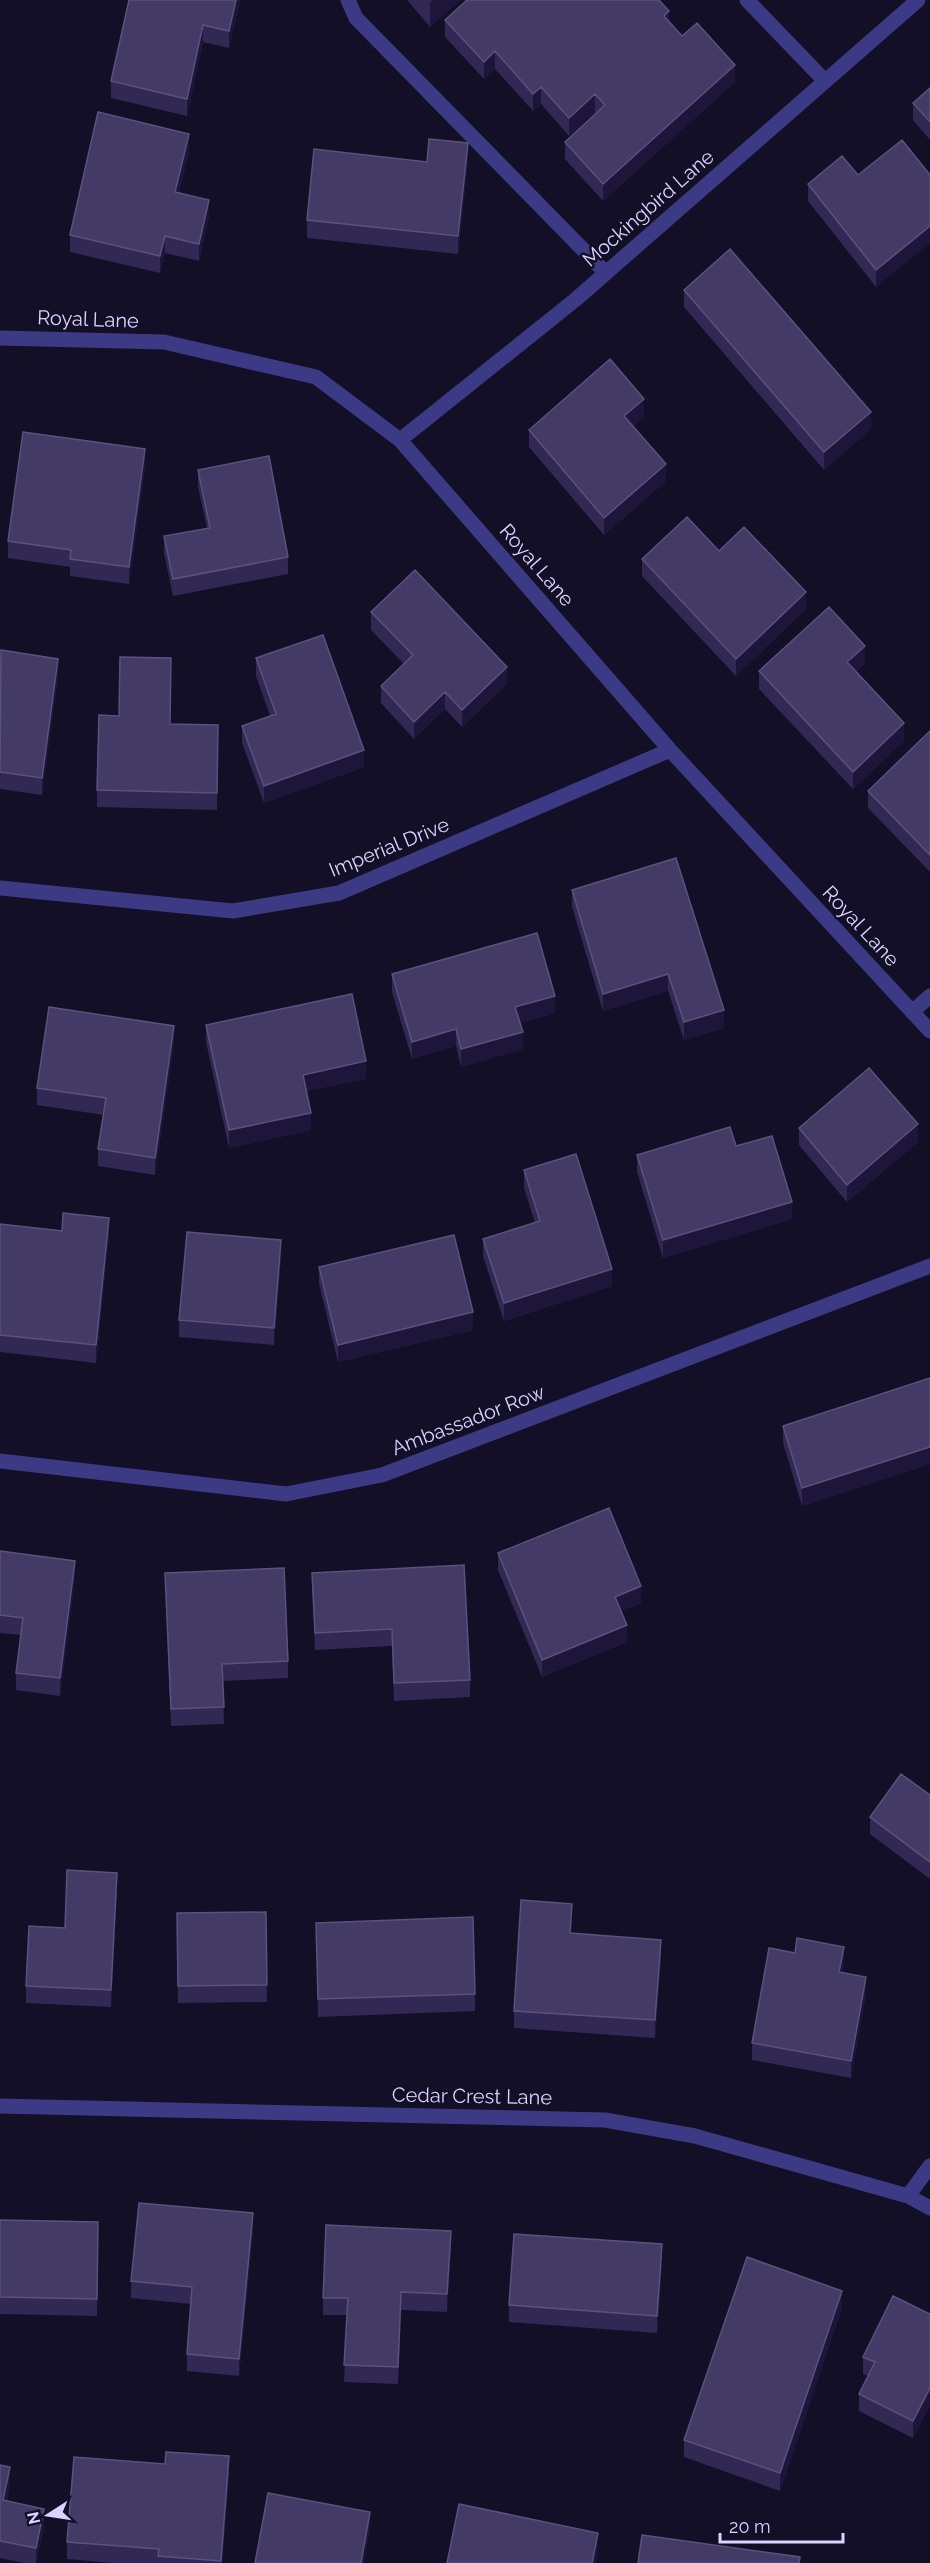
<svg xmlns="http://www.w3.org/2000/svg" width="930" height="2563" viewBox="0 0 930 2563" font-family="Raleway,sans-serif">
<rect width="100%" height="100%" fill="#130f26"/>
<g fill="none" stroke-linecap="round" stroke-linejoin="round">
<path stroke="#3d3a85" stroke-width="15" d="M348,0L356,18L606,273
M747,0L825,81
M0,338L164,342L316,377L400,440L670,750L930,1031
M400,440L575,300L918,0
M0,888L233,911L339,893L670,750
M912,1012L930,996
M0,1461L286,1494L382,1475L930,1266
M0,2106L605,2120L695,2136L908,2196L930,2208
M908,2196L930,2166"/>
</g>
<path fill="#312854" d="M129,0H240L229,48L203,42L187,116L111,98V81Z
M407,0H461L430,27Z
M445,20L669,22L682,36L735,82L603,201L565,159V142L597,113L595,112L569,136L541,104L533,111L495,69L484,79L445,37Z
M930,88V140L913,120V103Z
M189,151L179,193L209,217L199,261L165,253L160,273L70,252V235Z
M468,160L458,254L307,238V220L427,162Z
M858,175H930L876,287L808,201V184Z
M684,290L871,429L824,470L684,307Z
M644,416L633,426L666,481L604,535L529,447V430Z
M145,467L129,584L70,576V567L8,558V541Z
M198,470L288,557V574L173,596L164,553V536L207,528L198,487Z
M642,559L806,609L736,676L642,576Z
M371,612L507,684L462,727L445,709L414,739L381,703V686L404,664L371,630Z
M0,655L58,676L42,795L0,789Z
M256,658L364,767L264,803L242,743V726L270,716L256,676Z
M865,663L856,672L904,741L853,789L759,689V671Z
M170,724L218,742L217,810L97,807V790Z
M930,731V872L868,808V791Z
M676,858L724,1028L684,1040L668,991L603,1011L572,907V890Z
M392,974L555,1013L520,1023L523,1049L461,1067L456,1046L412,1059L392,992Z
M206,1025L366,1079L306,1091L311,1130L229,1148L206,1042Z
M174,1043L155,1175L98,1166V1149L104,1115L37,1105V1088Z
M799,1128L918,1142L847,1202L799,1145Z
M736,1146L792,1219L663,1258L637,1172V1155Z
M524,1170L612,1286L504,1321L483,1256V1239L535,1223L524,1188Z
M0,1224L109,1235L96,1363L0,1352Z
M281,1257L274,1345L179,1337V1320Z
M319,1267L473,1330L338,1362L319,1284Z
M930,1378V1464L802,1506L783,1443V1426Z
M0,1551L75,1578L60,1696L16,1690V1673L21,1635L0,1633Z
M498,1553L641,1603L621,1611L627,1642L542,1677L498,1570Z
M165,1573L288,1661V1678L223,1681L224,1724L171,1726Z
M312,1573L470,1680V1697L394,1701L392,1646L315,1650Z
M930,1795V1879L870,1834V1817Z
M117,1890L111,2007L26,2003V1986L65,1928Z
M266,1912L267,2002L178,2003L177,1913Z
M572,1921L571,1934L661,1957L655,2038L514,2028V2011Z
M316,1923L475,1994V2011L318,2017Z
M844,1964L842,1972L866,1994L851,2078L752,2060V2043Z
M0,2220L98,2222L97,2316L0,2314Z
M253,2230L239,2376L187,2371V2354L191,2304L131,2298V2281Z
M451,2248L447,2312L401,2310L398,2384L344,2382L347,2315H323V2298Z
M662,2262L657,2333L509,2322V2305Z
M842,2308L780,2491L684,2457V2440Z
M930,2314V2405L913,2438L859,2411V2394L868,2376L863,2374V2357Z
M165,2464L229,2473L222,2563H113L67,2559V2542Z
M0,2465L10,2484L7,2501L44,2526L36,2563H24L0,2558Z"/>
<path fill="#1d163a" d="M236,0H240L229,48V31Z
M433,0H461L430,27V3Z
M669,11V29L664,16Z
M203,25V42L187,116V99Z
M495,51V69L484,79V62Z
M735,65V82L603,201V184Z
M541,87V104L533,111V94Z
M595,94V112L569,136V118Z
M189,134V151L175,209V192Z
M468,143V160L458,254V236Z
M209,200V217L199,261V244Z
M930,226V243L876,287V270Z
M165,236V253L160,273V256Z
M644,399V416L624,433V416Z
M871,412V429L824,470V452Z
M145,449V467L129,584V567Z
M666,464V481L604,535V518Z
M806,592V609L736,676V659Z
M865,646V663L847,680V662Z
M58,659V676L42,795V778Z
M507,667V684L462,727V710Z
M445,692V709L414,739V722Z
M904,723V741L853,789V772Z
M364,750V767L264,803V786Z
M668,974V991L603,1011V994Z
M555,996V1013L515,1024V1007Z
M724,1010V1028L684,1040V1022Z
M174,1026V1043L155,1175V1158Z
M456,1029V1046L412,1059V1042Z
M523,1032V1049L461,1067V1049Z
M366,1061V1079L303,1092V1075Z
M311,1113V1130L229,1148V1130Z
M918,1124V1142L847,1202V1185Z
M792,1202V1219L663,1258V1240Z
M109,1218V1235L96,1363V1345Z
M281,1240V1257L274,1345V1328Z
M612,1269V1286L504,1321V1303Z
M473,1312V1330L338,1362V1345Z
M930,1447V1464L802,1506V1488Z
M75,1561V1578L60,1696V1678Z
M641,1586V1603L615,1614V1597Z
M627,1625V1642L542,1677V1660Z
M117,1873V1890L111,2007V1990Z
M572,1904V1921L570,1951V1933Z
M661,1940V1957L655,2038V2020Z
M844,1947V1964L839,1989V1972Z
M866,1977V1994L851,2078V2061Z
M253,2213V2230L239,2376V2359Z
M451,2231V2248L447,2312V2294Z
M662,2244V2262L657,2333V2316Z
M842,2291V2308L780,2491V2473Z
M401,2292V2310L398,2384V2367Z
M930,2387V2405L913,2438V2421Z
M229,2456V2473L222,2563H221Z
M10,2467V2484L3,2518V2500Z
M44,2509V2526L36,2563V2548Z
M370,2512V2530L364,2563H361Z
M598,2533V2551L596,2563H592Z"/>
<path fill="#433a66" stroke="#5a527e" stroke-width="1.5" d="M129,0H236L229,31L203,25L187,99L111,81Z
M467,0H659L669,11L664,16L682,36L697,23L735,65L603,184L565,142L605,105L595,94L569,118L541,87L533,94L495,51L484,62L445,20Z
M930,88V122L913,103Z
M98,112L189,134L175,192L209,200L199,244L165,236L160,256L70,235Z
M429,139L468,143L458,236L307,220L314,149L427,162Z
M902,140L930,175V226L876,270L808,184L842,156L858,175Z
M730,249L871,412L824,452L684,290Z
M610,359L644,399L624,416L666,464L604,518L529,430Z
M23,432L145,449L129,567L70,559L71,550L8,541Z
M269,456L288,557L173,579L164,536L210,528L198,470Z
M687,517L719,551L744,527L806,592L736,659L642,559Z
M415,570L507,667L462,710L445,692L414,722L381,686L413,655L371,612Z
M829,607L865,646L847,662L904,723L853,772L759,671Z
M323,635L364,750L264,786L242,726L276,714L256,658Z
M1,650L58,659L42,778L0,772Z
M120,657L171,658L170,724L218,725L217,793L97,790L99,715L119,716Z
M930,731V855L868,791Z
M676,858L724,1010L684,1022L668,974L603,994L572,890Z
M537,933L555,996L515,1007L523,1032L461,1049L456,1029L412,1042L392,974Z
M352,994L366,1061L303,1075L311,1113L229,1130L206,1025Z
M49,1007L174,1026L155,1158L98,1149L106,1098L37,1088Z
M869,1068L918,1124L847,1185L799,1128Z
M730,1127L736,1146L772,1136L792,1202L663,1240L637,1155Z
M576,1154L612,1269L504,1303L483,1239L540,1221L524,1170Z
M63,1213L109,1218L96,1345L0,1335V1224L62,1231Z
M187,1232L281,1240L274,1328L179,1320Z
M454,1235L473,1312L338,1345L319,1267Z
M930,1378V1447L802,1488L783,1426Z
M609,1508L641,1586L615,1597L627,1625L542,1660L498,1553Z
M0,1551L75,1561L60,1678L16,1673L23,1618L0,1615Z
M464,1565L470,1680L394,1683L392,1629L315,1633L312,1573Z
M284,1568L288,1661L222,1664L224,1707L171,1709L165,1573Z
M901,1774L930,1795V1862L870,1817Z
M67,1870L117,1873L111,1990L26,1986L29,1926L65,1928Z
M521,1900L572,1904L570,1933L661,1940L655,2020L514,2011Z
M266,1912L267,1985L178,1986L177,1913Z
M473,1917L475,1994L318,1999L316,1923Z
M797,1938L844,1947L839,1972L866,1977L851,2061L752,2043L769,1948L795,1953Z
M139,2203L253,2213L239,2359L187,2354L192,2287L131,2281Z
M0,2220L98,2222L97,2299L0,2297Z
M326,2225L451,2231L447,2294L401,2292L398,2367L344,2365L348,2298H323Z
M514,2234L662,2244L657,2316L509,2305Z
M747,2257L842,2291L780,2473L684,2440Z
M893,2296L930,2314V2388L913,2421L859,2394L875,2362L863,2357Z
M166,2452L229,2456L221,2561L158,2556L159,2549L67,2542L74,2457L165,2464Z
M0,2465L10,2467L3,2500L44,2509L36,2548L0,2541Z
M268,2493L370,2512L361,2563H255Z
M459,2504L598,2533L592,2563H447Z
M642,2535L800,2557L799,2563H638Z"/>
<g text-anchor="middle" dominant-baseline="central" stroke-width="5" stroke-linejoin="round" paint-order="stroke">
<g font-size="20" fill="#d9d4ff" stroke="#130f26">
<text transform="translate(648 208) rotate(-41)">Mockingbird Lane</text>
<text transform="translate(88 319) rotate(2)">Royal Lane</text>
<text transform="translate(537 565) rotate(49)">Royal Lane</text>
<text transform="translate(389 847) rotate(-22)">Imperial Drive</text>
<text transform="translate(861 926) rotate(47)">Royal Lane</text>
<text transform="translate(468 1420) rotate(-21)">Ambassador Row</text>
<text transform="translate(472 2096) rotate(1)">Cedar Crest Lane</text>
</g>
</g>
<g transform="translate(48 2515) rotate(258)" stroke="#130f26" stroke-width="4.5" paint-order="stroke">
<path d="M0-4.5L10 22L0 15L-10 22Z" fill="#d9d4ff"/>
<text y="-9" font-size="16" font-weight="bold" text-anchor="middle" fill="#d9d4ff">N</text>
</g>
<path d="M720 2533v9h123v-9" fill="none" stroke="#d9d4ff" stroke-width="3"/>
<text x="729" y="2533" font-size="18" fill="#d9d4ff" stroke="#130f26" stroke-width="4.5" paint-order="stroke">20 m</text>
</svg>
